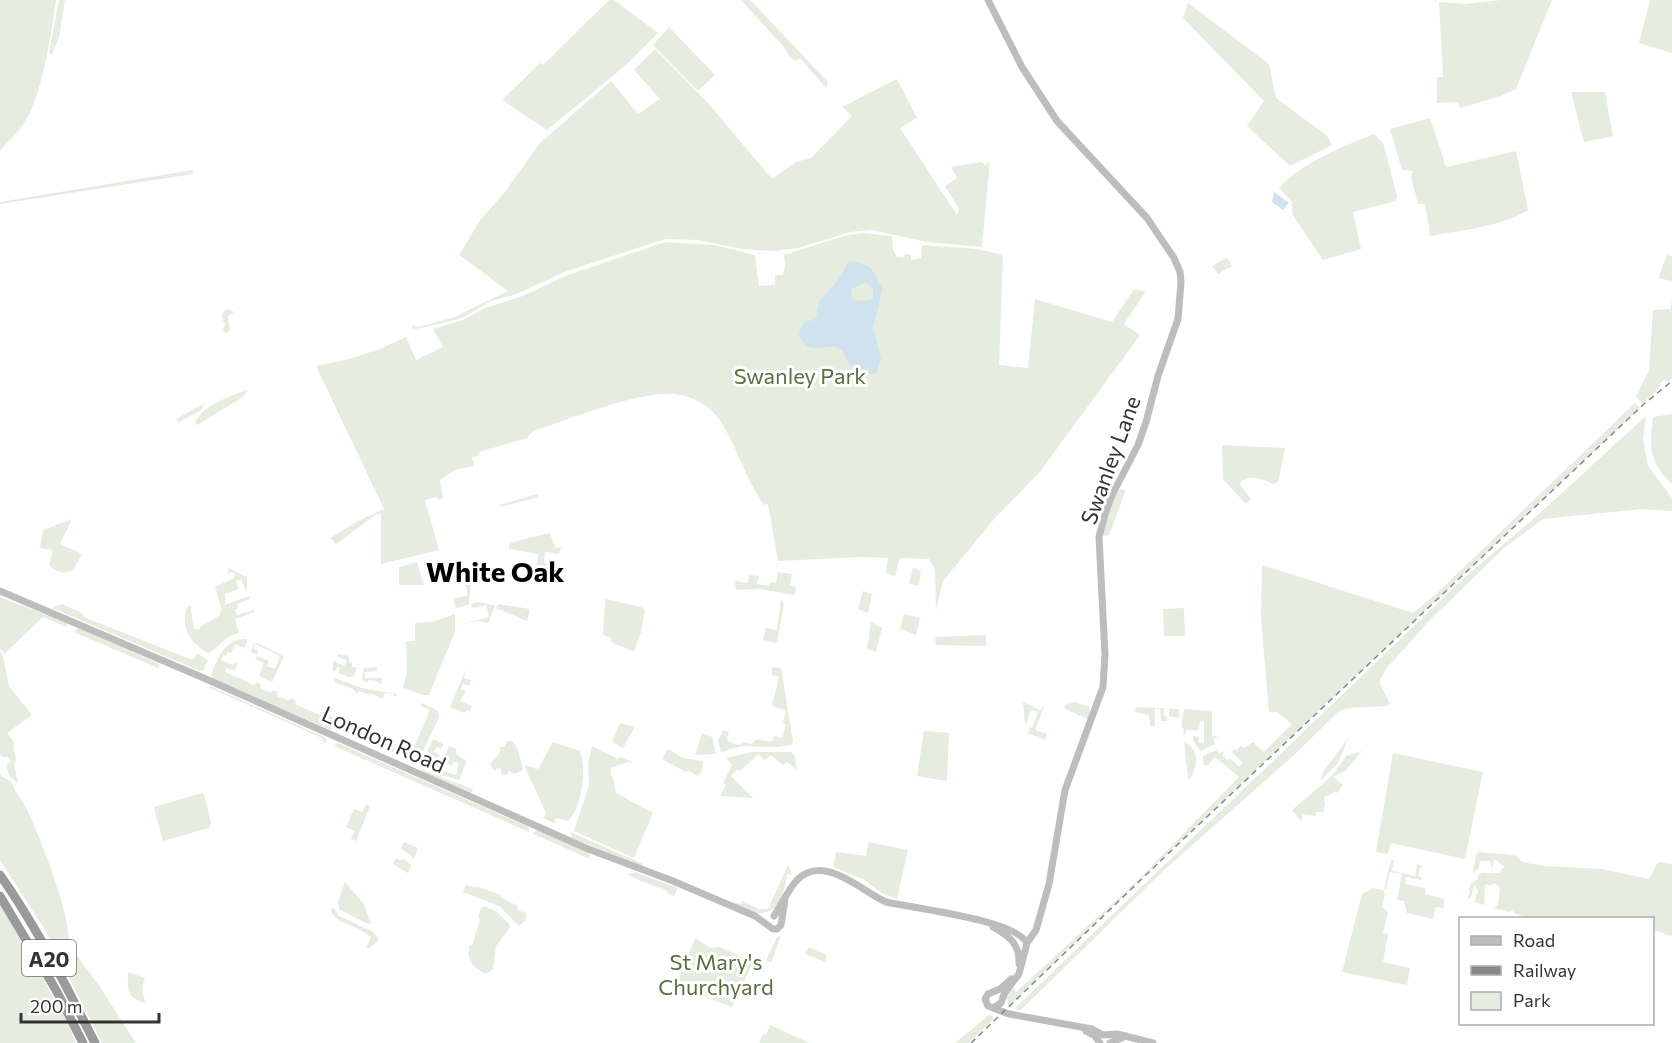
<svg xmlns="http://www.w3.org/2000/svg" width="1672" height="1043" viewBox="0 0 1672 1043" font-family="Commissioner,sans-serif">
<rect width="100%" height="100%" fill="#fff"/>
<path fill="#e6ecdf" d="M0,0H56C51,33 42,101 22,126C16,135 7,142 0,151Z
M59,0H65L59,38L52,54L49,53Z
M609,0H614L658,33L626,65L547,130L502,100L540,63L543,65Z
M741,0H749L755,5L828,82L826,88L800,58L795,61L789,56L784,47Z
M1501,0H1552L1516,89L1501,96L1460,108L1458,102L1437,103V77H1443L1439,2L1465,4Z
M1650,0H1672V53L1639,43Z
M1188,3L1269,64L1276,98L1327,136L1332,145L1290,166L1247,126L1264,101L1183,18Z
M669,27L715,75L698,91L653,45Z
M655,49L708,103L772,179L796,162L811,158L852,116L842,107L897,79L917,118L900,128L957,215L959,209L945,186L957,178L951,167L982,162L985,165L990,161L982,247L927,242L871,230L850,232L798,248L774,251L742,249L698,240L665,239L567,271L514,295L491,301L462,318L430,326L415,329L412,328L414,323V326L418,327L452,318L508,291L459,255L481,219L504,193L540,143L611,81L638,114L660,99L634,70Z
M1571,92H1605L1613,136L1584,142Z
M1430,118L1446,167L1516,151L1528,210C1500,227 1462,230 1430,236L1425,204H1418L1411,178L1413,171L1402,170L1390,129Z
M1374,134L1383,143L1397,196L1396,201L1353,212L1361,249L1323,260L1292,214V202L1279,188C1301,163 1344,146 1374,134Z
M193,170V174L0,204V202Z
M861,233L892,236L893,250L897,257L904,258L905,254L911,255V260L921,258L922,245L977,249L1003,255L999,365L1028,368L1035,299L1112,322L1134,289L1146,291L1124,324L1140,335L1039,473L994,519L943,581L936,610L935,570L929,559L901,558L899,561L895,576L886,573L888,558L863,557L778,561L768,504L764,505C745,478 737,446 719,419C708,404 689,394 671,394C634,392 570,419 533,431L527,438L479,452L480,455L472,457L474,466L455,470L440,480L443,498L439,500L437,497L425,500L439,550L381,564V514H377L336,544L330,538L360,520L384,509L316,366L349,359L380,349L406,337L416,360L443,347L433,329L463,320L485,308L520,297L568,275L665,242L715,245L755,255L759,286L775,285V275H783L785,266L784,255L844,236Z
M1667,255L1672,256V281L1658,278Z
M1227,258L1232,266L1218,274L1212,266Z
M1672,299V378L1668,382L1664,380L1660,383V387L1642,404L1636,397L1649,370L1653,310L1671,309Z
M229,309L234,312L228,316L230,330L226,334L223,331L225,324C221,318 220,311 229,309Z
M248,390L243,397L197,425L195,423C200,407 233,394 248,390Z
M205,403L201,410L178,423L176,419Z
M1635,403L1640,408L1173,848L1009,1006L1008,1005L1007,993L1013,985L1016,992L1136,882L1239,777L1215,757L1207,766L1203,764V756L1217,750L1219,753L1225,751L1222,755L1227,760L1230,758L1239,767L1243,763L1232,752L1235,749L1236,751L1241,746L1244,748L1253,742L1264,752L1292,724L1277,712H1269L1261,618L1262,565L1413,613L1435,595Z
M1672,414V484C1649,462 1649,447 1653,417Z
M1646,416L1643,439L1648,466L1672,498V511L1642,509L1543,519L1504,548L1429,621L1386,669L1379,682L1390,703L1388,706L1348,708L1339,711L1294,755L1163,871L1022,1009L1018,1010L1014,1009L1464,578L1539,514Z
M1222,445L1285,448L1278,482L1273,484C1261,478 1251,474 1239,483L1251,499L1246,504L1223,479Z
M1121,489L1126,490L1109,535L1102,536L1108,514L1117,491Z
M537,494L539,497L500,507L499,505Z
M72,519L60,544L82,554L73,570C64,574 56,573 49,565L53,550L40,548L43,530Z
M550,533L555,548L561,547L559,554L545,552L544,563L547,564V568L536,566L538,554L509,549V543Z
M417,562L424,585H399V567Z
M229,568L247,577V591H246L241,579L236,581L239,589L225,594V605L249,596L250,599L237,604L238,608L235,610L237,615L254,610L255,612L235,619L239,633C221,637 218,650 208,653C190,644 179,625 188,606H192L191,610L194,630L200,629V627L220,615L219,613L222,611L215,587L234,578L235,573L232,572L227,574Z
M913,568L921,571L919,585L917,586L909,583Z
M778,572L792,574L790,585L796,587L795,595L760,589L736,590L735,581L748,583L749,575L759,576L757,584L769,586L770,582L776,583Z
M471,578L469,605L456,608L453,599L468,595L464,580Z
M863,591L872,594L868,613L858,609Z
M0,597L67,623V627L43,617L4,654L0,648Z
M605,599L641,607L645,610L641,632L634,652L611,642V638L603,635Z
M781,600L784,604L777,643L763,640L766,628L777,630Z
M479,602L495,606L488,623L480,621L463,624L489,617L486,605L473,608L471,604Z
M62,604L80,612L86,618L193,660L197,653L208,660L203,670L200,671L52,608Z
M498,604L530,609L527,621L496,608Z
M1184,608L1185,636H1164L1163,609Z
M455,614V632L429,695H423L403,688L407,673L406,641H415V623L432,622Z
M904,614L920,618L916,635L900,629Z
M871,622L882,628L876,652L867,649Z
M78,628L160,664L158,668L74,632Z
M986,635V646L936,645L935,637Z
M246,639L247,643L244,648L235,644L231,653L228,652L226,656L223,655L221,660L233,665L235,662L238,664L234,671L226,668L225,672L254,685L256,682L261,685L260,688L271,693L273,690L278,692L277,696L289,701L291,698L296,701L295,704L324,717L326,714L332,716L331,730L213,679L211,675C218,658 224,639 246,639Z
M257,643L284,656L272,682L259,676L264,663L255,659L257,656L269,661L267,666L275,669L280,656L255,644L253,648L258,651L257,655L251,652L253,644Z
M0,651L3,656L9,686L32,715L7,733L13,741L16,762L14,763L18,783L10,777L6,766L11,761L8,757H1L0,752Z
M338,654L349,656V662H352V667L357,668L354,676L349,677L338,673L340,668L337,667L335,671L333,670V661L344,666L347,661L337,656Z
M377,667V671L365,672V678H382V682L379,685L378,681L368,680L367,683L362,679L364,668Z
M772,667L781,668L793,741L792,745L776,747L742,746L721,752L718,741L723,730L729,732L727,739L730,742L739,745L743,742L751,744L757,739L772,742L774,736L782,738L786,725L783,723L786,711L772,706L779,677L772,675Z
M466,669L464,678L471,680L469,686L463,684L461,689L466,691L460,701L472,706L470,711L467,710L465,713L450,707Z
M335,678L361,688L397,694L396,696H394L393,694L385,693L383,699L370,693L369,695L359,691L357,694L353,689L334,682Z
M208,687H212L326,738L327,743L322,741V738Z
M1023,702L1040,710L1045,705L1035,730L1047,734L1045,740L1028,733L1030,727L1032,728L1038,712L1031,710L1025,726Z
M1075,702L1090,707L1089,720L1064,708L1065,705Z
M422,703L438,711L439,717L417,764L377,745L376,741L379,737L383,743L411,754L430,710L421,706Z
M1136,707L1179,709V718L1169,716V709H1164V716L1167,717V721H1161L1160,709L1155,708V726H1150L1149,715L1135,712Z
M1184,709L1212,711V736L1218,737L1214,739L1215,744L1200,751L1193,740V736L1199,737V743H1204V721H1200L1199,730H1186L1185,735H1183L1184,728L1181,727Z
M620,723L635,727L623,748L612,742Z
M924,731L949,733L947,781L917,776Z
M702,733L712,737L716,754L695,755Z
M1349,737L1338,763L1321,780L1323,772Z
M433,739L444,744L441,749L437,747L434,752L440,755L433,766L435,768L456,775L459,763L454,762L452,766L442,762L449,746L456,749V754L467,761L459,780L442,775L440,777L473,789L471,793L423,773L421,769L436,775L434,771L427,770L423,761Z
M507,741H512L517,748L523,769L522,771L514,774L509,771L507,775L501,774V769L498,768L494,771L490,764C495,758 501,754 500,747H504Z
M553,742L580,751C587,768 582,808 568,821L556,818L554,823L543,818L546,813L524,765L538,769Z
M1184,742C1200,749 1198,766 1190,779L1188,778Z
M338,743L529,827V832L334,746Z
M592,746L618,759L620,757L633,762H628L611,768V775L613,778L616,793L653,813L634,858L574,831L589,785L588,763Z
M668,749L683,758L703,761L702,770L698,776L688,770L686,772L662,759Z
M1362,751L1346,770L1333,777L1343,785L1337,793L1335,791L1332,794L1324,797L1325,805L1323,812H1316V816L1303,814L1301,821L1292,810L1332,776L1346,756Z
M752,752H791L795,756L797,770L787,762L783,765L771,755L764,760L758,754L740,771L737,770L731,776L753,798L720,796L726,785L723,783L732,765L726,758Z
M1393,753L1483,772L1465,859L1391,843L1388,854L1376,852Z
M0,772L1,776L12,782C15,793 20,797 25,806C38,830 75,925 68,947L70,946L98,984L136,1043H102L45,930L0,860Z
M202,793L204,794L211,823L209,828L163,841L154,807Z
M366,804L370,806L356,841L351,839L355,831L346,827L354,809L362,812Z
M537,830L590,854V859L533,834Z
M571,832L643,864L642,867L572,838Z
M404,842L418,848L414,859L401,848Z
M868,842L908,850L897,899L882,893L863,879L833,867L836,852L866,856Z
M1479,852L1515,855L1523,862L1545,866L1602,869L1649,879L1658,862L1672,864V936L1653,930L1652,918H1532L1515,914L1512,910L1510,912L1494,908L1498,905L1500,888L1495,883L1489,886L1488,884L1485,885L1484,905L1474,902L1478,891L1474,885L1471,897L1467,900L1470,892L1469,890L1471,883L1478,879V875L1483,873H1499L1504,867L1496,860H1494L1492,869L1490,861H1480L1479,868L1473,873L1476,854Z
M396,858L399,860L404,859L411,865L408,873L393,864Z
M1391,860H1394L1392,871L1415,876L1417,864L1423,867L1420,868L1418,876L1422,877L1421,880L1406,877L1405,884L1425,888V894L1445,899L1443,908L1436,907L1433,919L1407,913L1404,901L1397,900L1402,874L1390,872L1386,890L1384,889Z
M788,865L792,875L787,874C785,889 779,915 759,913C750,912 740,906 732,902L741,904L742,901L759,909H768Z
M635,872L678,888L674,896L667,893L668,891L636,879L628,874Z
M345,882L363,903L371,923L368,924L340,910L338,902Z
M466,885L476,888V886L501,895L500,897L518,906L517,910L527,913L525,921L519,926L499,906L463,892Z
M1373,888L1383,890L1385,894L1382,907L1388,912L1383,933L1388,934L1383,962L1410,968L1407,985L1342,972L1362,894Z
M0,901L67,1022L76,1043H0Z
M484,906L497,912L511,926L496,946L493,969L486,974C473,968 465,959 470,944L472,946L480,920L478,917L481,908Z
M334,908L339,916L373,932L379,940L369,948H366L371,937L357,928L340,921L334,916L330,909Z
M781,936L771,963L766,960L777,937Z
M695,938L711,948L720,947L753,962L732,1007L676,986Z
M809,947L827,955L825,962L805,954Z
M128,972L145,978L142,986L145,1003C125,997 128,990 128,972Z
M990,1014L994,1019L968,1043H955Z
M770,1025L810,1043H759L763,1034L766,1035Z"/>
<path fill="#cfe2ee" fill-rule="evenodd" d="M1274,192L1289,203L1283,210L1272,202Z
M853,261L870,267L883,288L873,327L881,359L877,372C863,379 851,369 844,355C842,350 845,351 839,348C829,342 807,358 799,335L802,325L807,320L812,321L816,318L819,302L837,281L848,263ZM866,282L873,289V299L860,301L852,299L851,289C858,288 860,283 866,282Z"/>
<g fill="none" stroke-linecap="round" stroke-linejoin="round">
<path stroke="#bdbdbd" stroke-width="7" d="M988,0L1022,67L1057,121L1147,218L1174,258L1180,272L1181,282L1178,319L1158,376L1146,422L1138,445L1112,495L1105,514L1099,537L1105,655L1103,687L1065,790L1049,884L1036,930L1027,943
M0,591L206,679L588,849L673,881L755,916L773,929H777L781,925L785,900
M774,916C781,905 788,890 797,880C824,853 861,891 886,902C913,908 1015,920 1027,943L1019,974L1005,992L1001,1003L993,1008
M993,927C1009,936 1020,944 1019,964
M1011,979L1000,989L988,994L985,999L988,1006L1009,1014L1092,1029L1103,1035L1117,1034L1153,1043
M1086,1031L1095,1036L1100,1043
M1110,1043L1126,1036"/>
<path stroke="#9a9a9a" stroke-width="9" d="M0,875C37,927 66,986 95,1043
M0,896L56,990L83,1043"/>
<path stroke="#888" stroke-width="1.5" stroke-dasharray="6 4.5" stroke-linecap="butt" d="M971,1043L1174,848L1644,404L1672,381"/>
</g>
<g text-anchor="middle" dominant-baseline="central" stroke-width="6" stroke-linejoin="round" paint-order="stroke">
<rect fill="#fff" stroke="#707070" stroke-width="1.5" x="22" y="940" width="54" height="36" rx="4.5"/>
<g font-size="21" font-weight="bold" fill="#333">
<text x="49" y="958">A20</text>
</g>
<g font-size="22" fill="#56703f" stroke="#fff">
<text x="800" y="375">Swanley Park</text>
<text x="716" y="961">St Mary's<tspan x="716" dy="25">Churchyard</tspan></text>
</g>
<g font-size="22" fill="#333" stroke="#fff">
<text transform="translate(1110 460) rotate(-70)">Swanley Lane</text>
<text transform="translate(384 739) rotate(24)">London Road</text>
</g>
<g font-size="28" font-weight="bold" fill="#000" stroke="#fff">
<text x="495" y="571">White Oak</text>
</g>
</g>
<rect x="1459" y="917" width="195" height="108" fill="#ffffff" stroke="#adadad" stroke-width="1.5"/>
<rect x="1471" y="936" width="30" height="9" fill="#bdbdbd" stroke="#adadad" stroke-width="1.5"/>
<text x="1513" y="947" font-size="18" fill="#333333">Road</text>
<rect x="1471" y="966" width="30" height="9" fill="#888888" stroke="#adadad" stroke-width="1.5"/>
<text x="1513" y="977" font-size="18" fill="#333333">Railway</text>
<rect x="1471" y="992" width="30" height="18" fill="#e6ecdf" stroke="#adadad" stroke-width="1.5"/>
<text x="1513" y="1007" font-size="18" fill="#333333">Park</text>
<path d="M21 1013v9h138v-9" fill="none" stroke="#333333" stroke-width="3"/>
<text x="30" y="1013" font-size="18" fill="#333333" stroke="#ffffff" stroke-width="4.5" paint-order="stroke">200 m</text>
</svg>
